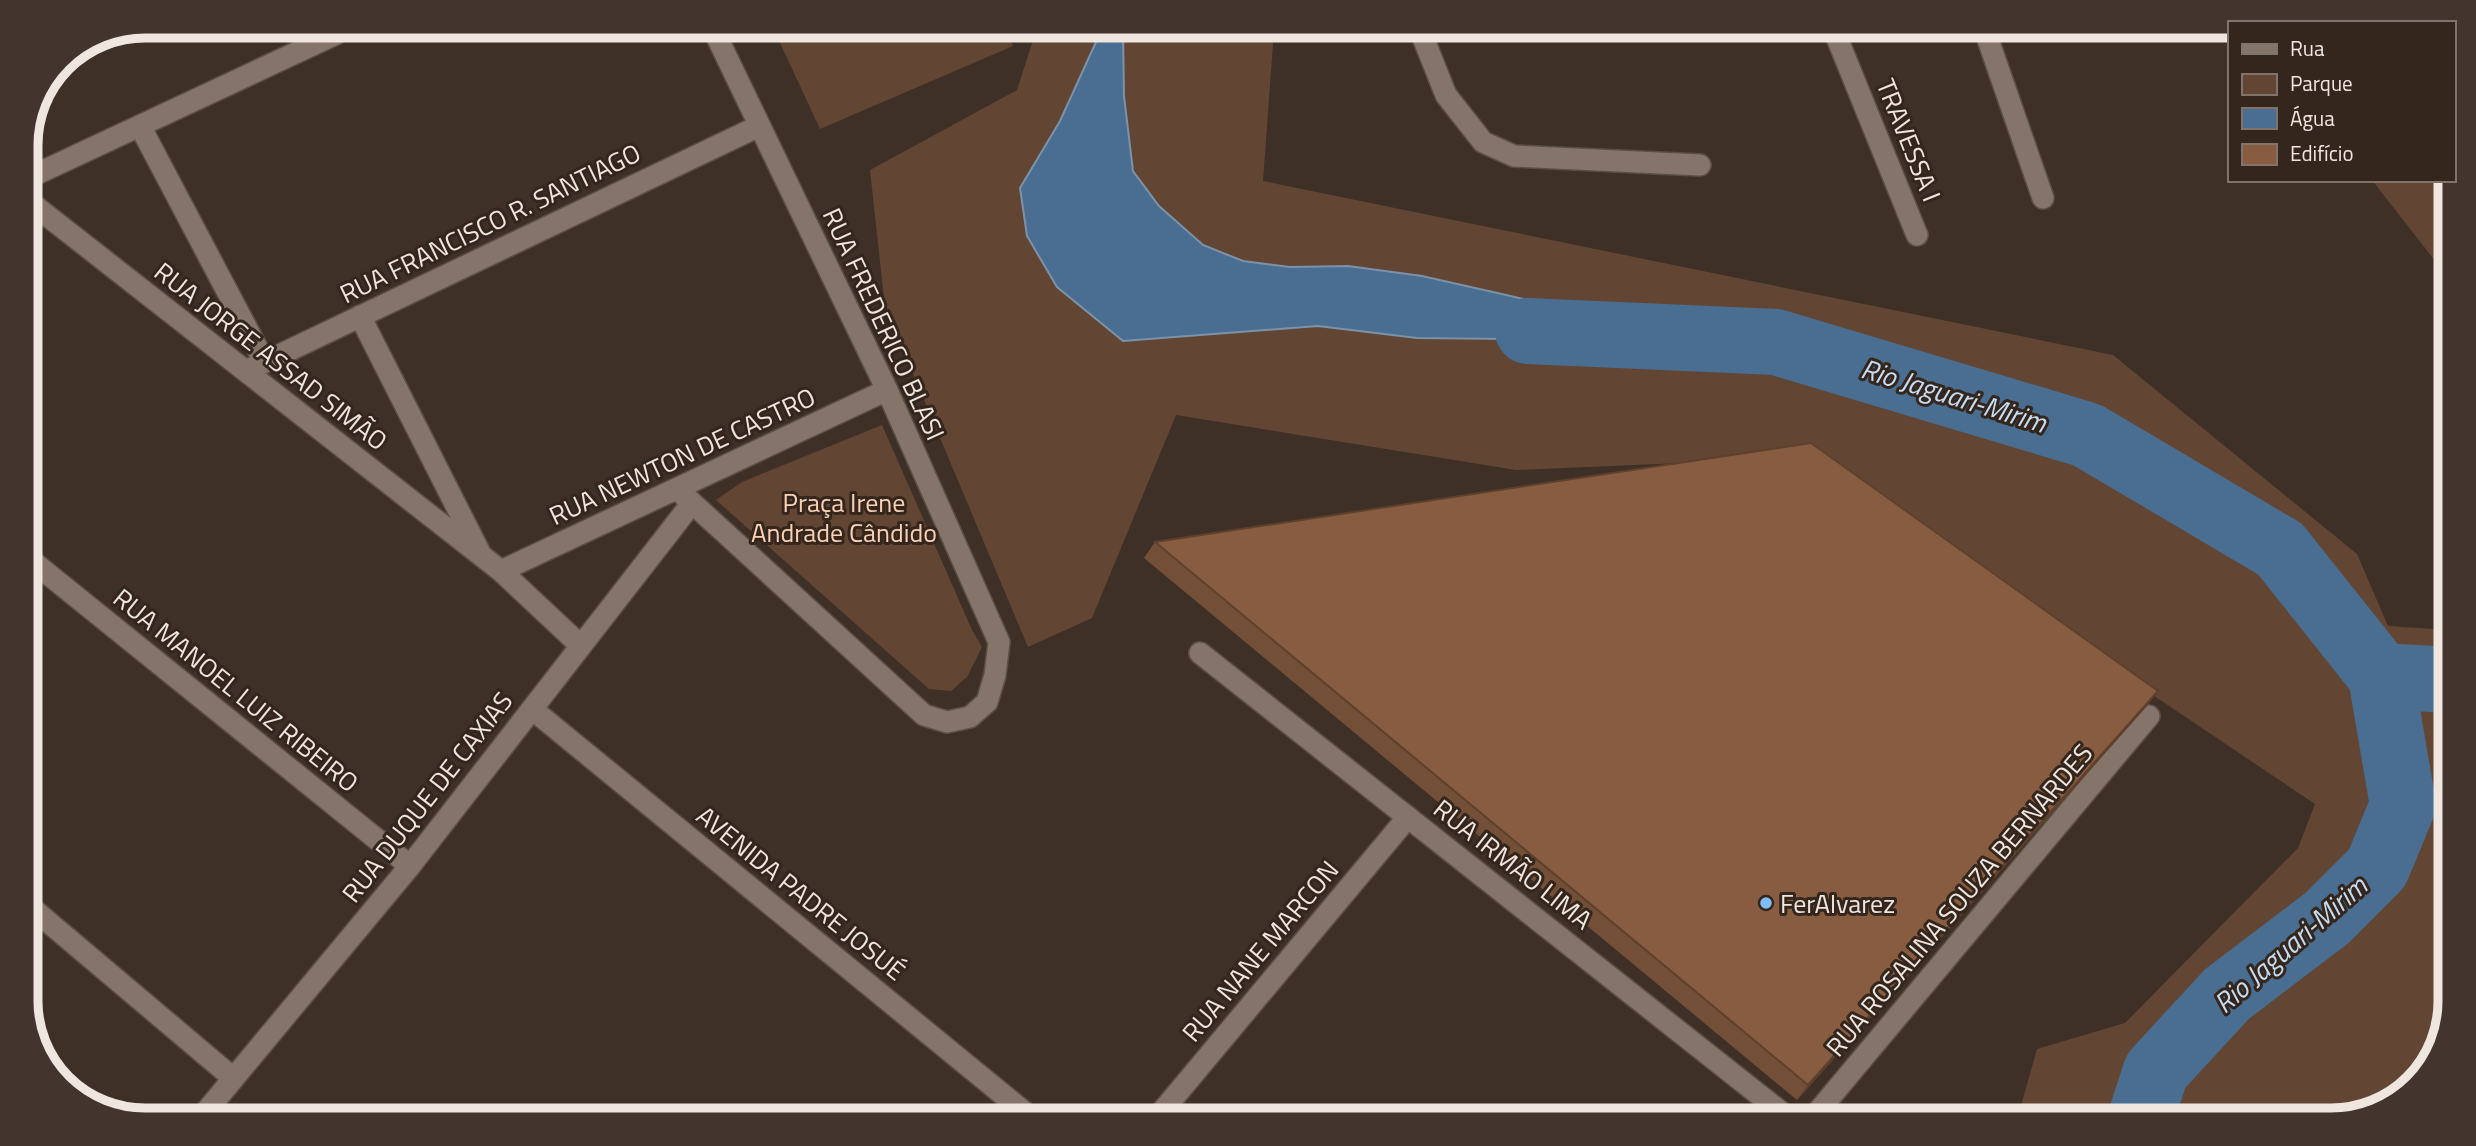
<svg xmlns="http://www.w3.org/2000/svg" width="2476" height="1146" viewBox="0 0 2476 1146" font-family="'Titillium Web',sans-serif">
<rect width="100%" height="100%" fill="#3e3027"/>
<path fill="#624633" d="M1274,30L1263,181L2113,355L2357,554L2388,626L2450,630V1001L2441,1047L2396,1100L2331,1120H2017L2037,1049L2125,1023L2298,848L2315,804L1800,458L1516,470L1176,415L1092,618L1028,647L885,307L870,170L1017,90L1036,31Z
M775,32H1007L1013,46L820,129Z
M2372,180H2450V280Z
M882,425L972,630L982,647L967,677L951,691L929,689L716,500L742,482Z"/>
<path fill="#4a6e91" stroke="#7c92a9" stroke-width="2" d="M1101,31H1123L1124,96L1133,171L1159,206L1203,245L1243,261L1290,267L1348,266L1422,276L1586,313L1618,334L1506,339L1417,338L1318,326L1123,341L1057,287L1027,236L1020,188L1060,121Z"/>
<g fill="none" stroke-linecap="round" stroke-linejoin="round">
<path stroke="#4a6e91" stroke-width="66" d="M1528,331L1776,342L2087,435L2280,549L2381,676L2403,805L2377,868L2327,918L2227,994L2156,1071L2140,1120
M2381,676L2450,680"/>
<defs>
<path id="minor" d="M1833,28L1917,235
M1984,28L2043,198
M1420,30L1446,95L1483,142L1514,156L1700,165
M140,126L264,361
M26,179L336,34
M26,199L501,571L580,645
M360,316L479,551
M246,371L759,126
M677,489L924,715L947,722L970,717L987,702L995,675L999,642L887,390L715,33
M27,557L410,866
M501,571L887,390
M1200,653L1791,1120
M532,709L1034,1120
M27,904L233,1078
M199,1120L410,866L692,503
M1155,1120L1408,817
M1811,1120L2149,716"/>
</defs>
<use href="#minor" stroke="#5a4e45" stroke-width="24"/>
<use href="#minor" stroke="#85746a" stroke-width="21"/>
</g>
<path fill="#744f37" d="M1155,542L2147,706L1797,1100L1144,558Z"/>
<path fill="#5e402d" d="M2158,691L2147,706L1797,1100L1808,1085Z"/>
<path fill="#875c40" stroke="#5e402d" stroke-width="2" d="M1811,443L2158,691L1808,1085L1155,542Z"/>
<circle fill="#7fbdfa" stroke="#34261d" stroke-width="2.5" cx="1766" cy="903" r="7"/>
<g text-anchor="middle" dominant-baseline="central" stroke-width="6" stroke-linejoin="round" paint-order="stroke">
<g font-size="26" fill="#efe6e0" stroke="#34261d">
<text transform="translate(1909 140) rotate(68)">TRAVESSA I</text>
<text transform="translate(490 223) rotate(-26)">RUA FRANCISCO R. SANTIAGO</text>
<text transform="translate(884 324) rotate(65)">RUA FREDERICO BLASI</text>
<text transform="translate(271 356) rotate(38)">RUA JORGE ASSAD SIMÃO</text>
<text transform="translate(682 456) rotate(-25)">RUA NEWTON DE CASTRO</text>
<text transform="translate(236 690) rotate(39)">RUA MANOEL LUIZ RIBEIRO</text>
<text transform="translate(427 797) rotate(-52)">RUA DUQUE DE CAXIAS</text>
<text transform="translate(1513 864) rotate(38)">RUA IRMÃO LIMA</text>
<text transform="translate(801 893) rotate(39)">AVENIDA PADRE JOSUÉ</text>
<text transform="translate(1959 900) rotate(-50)">RUA ROSALINA SOUZA BERNARDES</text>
<text transform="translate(1260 951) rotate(-50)">RUA NANE MARCON</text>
</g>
<g font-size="26" fill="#fbd1b6" stroke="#34261d">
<text x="844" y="502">Praça Irene<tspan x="844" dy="30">Andrade Cândido</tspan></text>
</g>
<g font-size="26" fill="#efe6e0" stroke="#34261d" text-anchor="start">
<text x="1780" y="903">FerAlvarez</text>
</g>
<g font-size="28" font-style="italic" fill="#c6dcf3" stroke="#34261d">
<text transform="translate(1954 395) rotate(17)">Rio Jaguari-Mirim</text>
<text transform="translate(2290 944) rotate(-41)">Rio Jaguari-Mirim</text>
</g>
</g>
<path d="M0 0H2476V1146H0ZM145 38H2331A107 107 0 0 1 2438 145V1001A107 107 0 0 1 2331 1108H145A107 107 0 0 1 38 1001V145A107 107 0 0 1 145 38Z" fill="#43352d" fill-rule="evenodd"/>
<path fill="none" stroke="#efe6e0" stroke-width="9" d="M145 38H2331A107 107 0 0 1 2438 145V1001A107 107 0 0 1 2331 1108H145A107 107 0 0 1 38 1001V145A107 107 0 0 1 145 38Z"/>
<rect x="2228" y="21" width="228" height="161" fill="#34261d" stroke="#7f736b" stroke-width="2"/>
<rect x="2242" y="44" width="35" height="10" fill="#85746a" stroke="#7f736b" stroke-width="2"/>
<text x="2290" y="56" font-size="21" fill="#efe6e0">Rua</text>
<rect x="2242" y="74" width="35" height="21" fill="#624633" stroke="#7f736b" stroke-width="2"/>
<text x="2290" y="91" font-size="21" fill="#efe6e0">Parque</text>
<rect x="2242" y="108" width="35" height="21" fill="#4a6e91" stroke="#7f736b" stroke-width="2"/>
<text x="2290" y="126" font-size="21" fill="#efe6e0">Água</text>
<rect x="2242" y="144" width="35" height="21" fill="#875c40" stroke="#7f736b" stroke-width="2"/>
<text x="2290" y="161" font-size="21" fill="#efe6e0">Edifício</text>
</svg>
